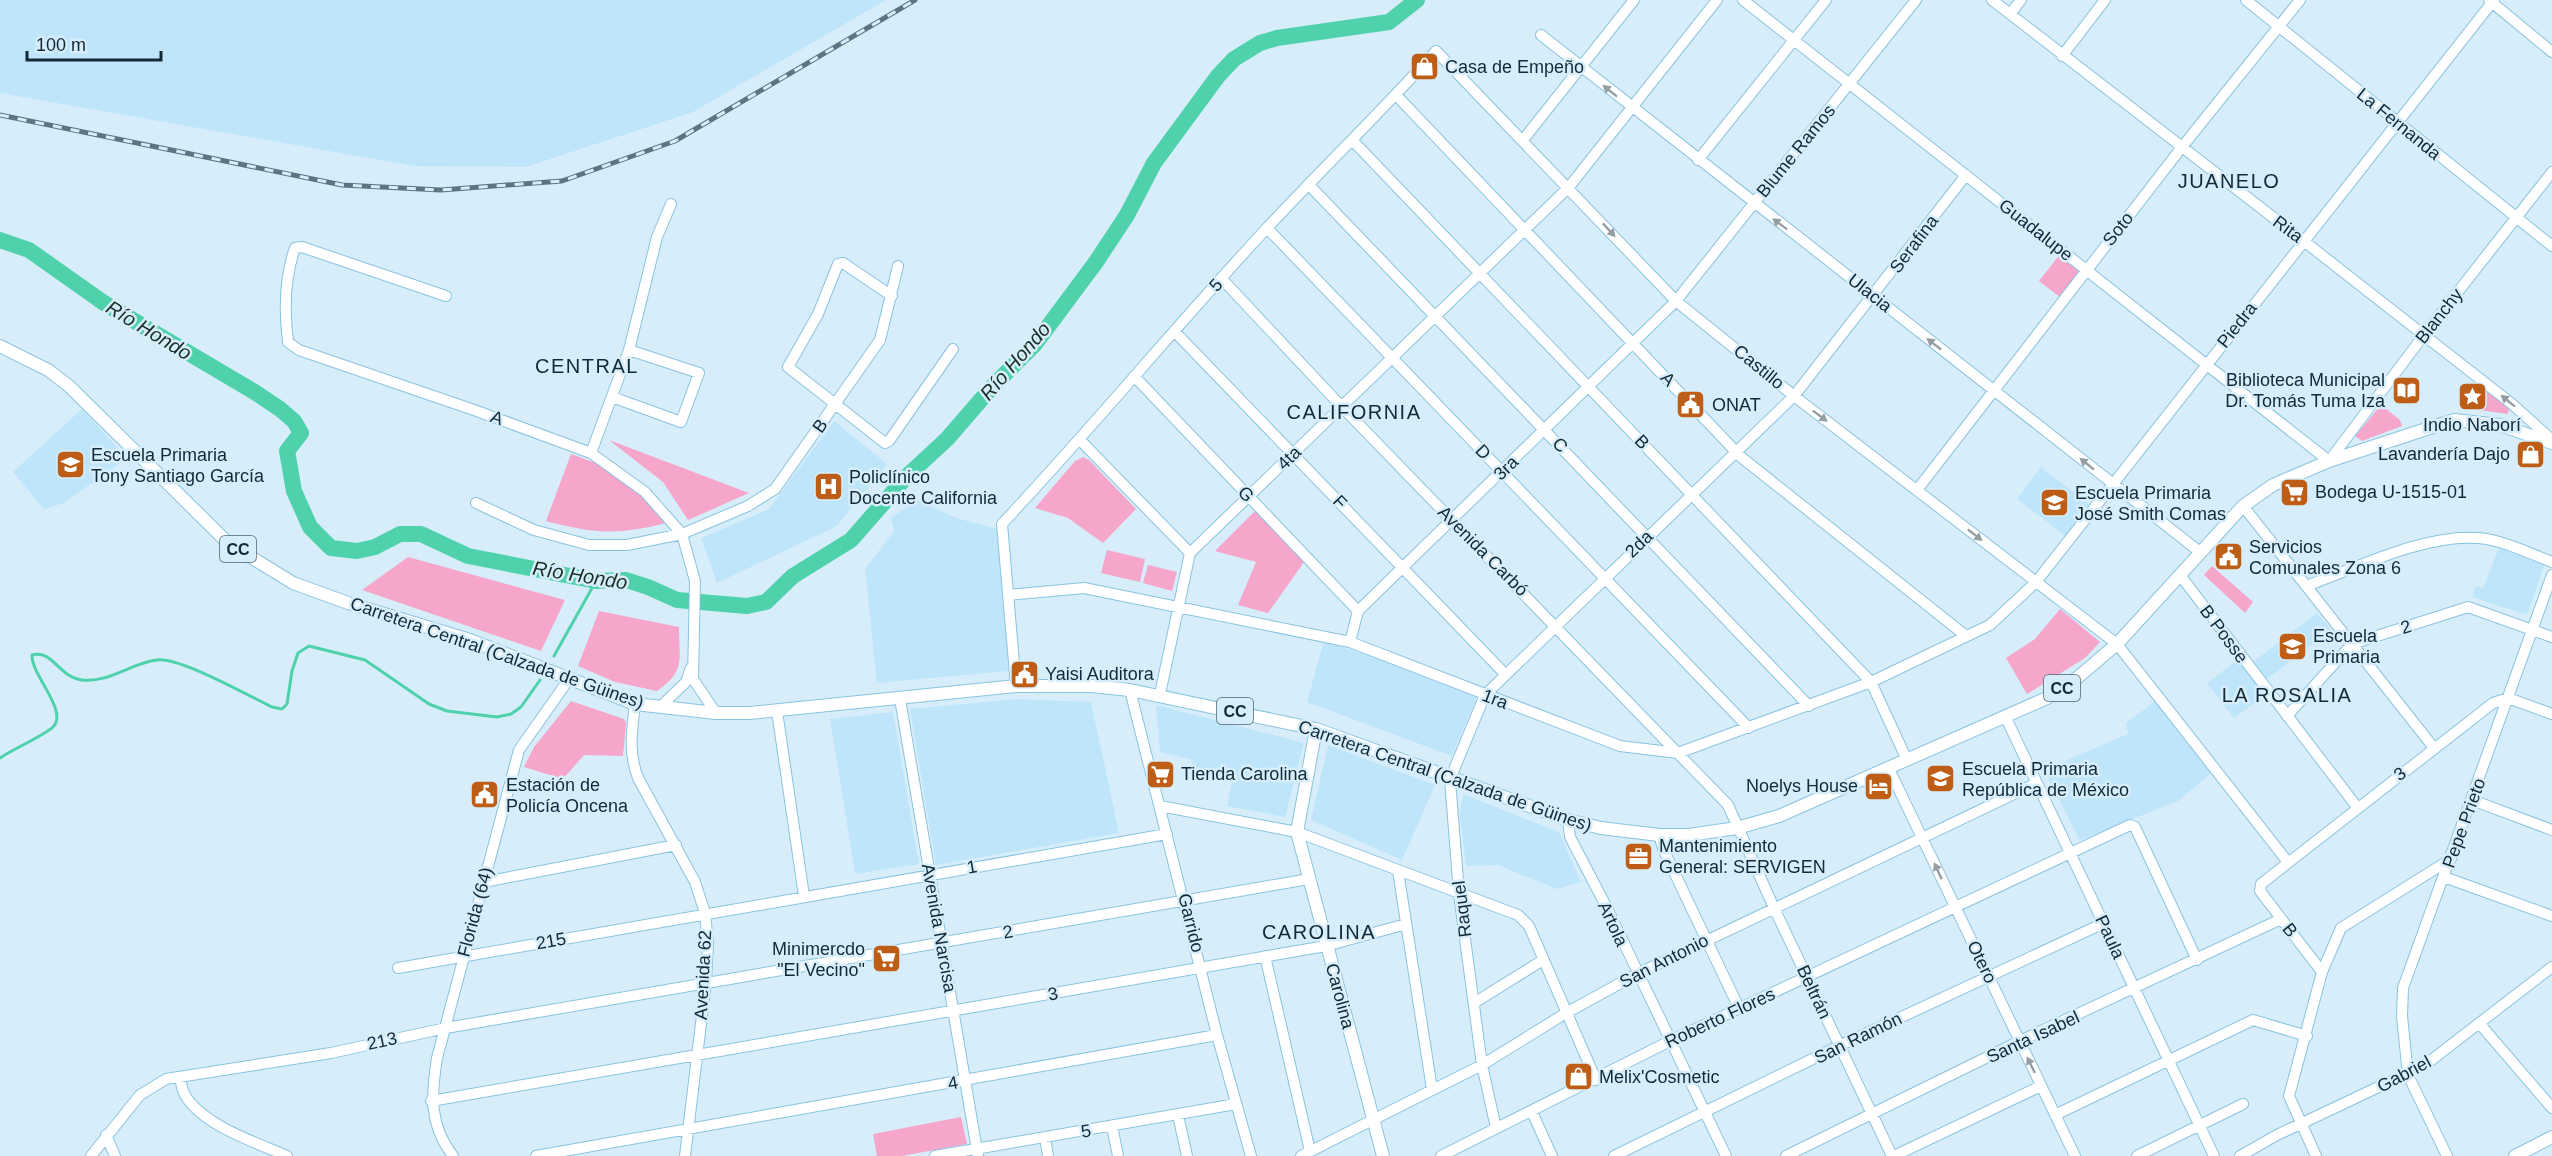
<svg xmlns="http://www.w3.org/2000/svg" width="2552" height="1156" viewBox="0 0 2552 1156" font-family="Arial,sans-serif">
<rect width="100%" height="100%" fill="#d7eefa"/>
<path fill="#bee5fa" d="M0,0H886L693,112L526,167L414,166L0,93Z
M82,409L127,458L64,503L44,509L13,472Z
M834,421L887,464L837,526L717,583L701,538L769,509Z
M2041,467L2091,506L2067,537L2017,499Z
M918,500L956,518L998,529L1005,577L1008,671L877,683L865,569L894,531L891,518Z
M2499,548L2545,563L2527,615L2472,597L2476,586L2483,588Z
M2317,613L2331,630L2266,680L2253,662Z
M1324,640L1478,694L1452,756L1307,702Z
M2240,658L2266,694L2234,718L2207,683Z
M1016,699L1091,702L1119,833L936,865L910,709Z
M2158,699L2214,771L2178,801L2080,840L2044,770L2128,734L2126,723Z
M1156,705L1304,743L1285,817L1227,806L1232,781L1190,773L1193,760L1160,752Z
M893,712L919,864L855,874L830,719Z
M1328,745L1435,785L1402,860L1311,820Z
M1463,794L1559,832L1581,882L1557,889L1498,865L1466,866L1460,815Z"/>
<path fill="#f5a6ca" d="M2061,253L2082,270L2061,298L2039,281Z
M2482,384L2509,405L2508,414L2464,408Z
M2381,405L2400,420L2402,426L2362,441L2355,436Z
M609,440L749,493L688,520L663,482Z
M571,454L607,467L647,499L667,523C616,535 596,534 546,521Z
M1083,457L1089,460L1136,509L1103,543L1068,518L1035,508L1075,461Z
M1256,510L1304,562L1268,613L1238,605L1256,562L1215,551Z
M1107,550L1145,559L1140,582L1101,573Z
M408,557L565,600L541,651L362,590Z
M1148,565L1177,572L1172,591L1143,583Z
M2212,566L2253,602L2245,613L2204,575Z
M2060,609L2100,642L2085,658L2027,694L2006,658L2035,639Z
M599,611L679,627C679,660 686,671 657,691L615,682L578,666Z
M571,701L624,719L626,723L623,756L584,755L563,779L524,767L534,747Z
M961,1117L967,1144L902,1156H877L873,1134Z"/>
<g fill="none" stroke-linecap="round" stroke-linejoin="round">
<path stroke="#4fd1ac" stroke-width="3" d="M0,238L2,240
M554,656L596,581
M0,758C13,749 45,735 53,727C69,711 31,675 32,655C53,649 58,677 82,680C109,683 131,663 157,660C180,657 249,696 272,707L282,709L287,704L292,671L298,653L309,646L365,660L429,704L447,711L497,717L511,714L521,707L540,680"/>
<path stroke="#4fd1ac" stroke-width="16" d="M0,240L29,250L104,303L253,391L280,409L294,421L301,433L287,451L294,491L310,527L331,548L357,551L375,547L400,534H421L468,556L596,581L626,580L648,587L677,600L747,606L766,602L793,576L851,540L907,476L947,439L992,387L1035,344L1096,262L1127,215L1154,163L1218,76L1234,59L1260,43L1277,38L1389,22L1417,0"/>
<defs>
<path id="minor" d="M1743,0L2329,461L2424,335L2552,172
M1992,0L2305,242L2512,404L2552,440
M2246,0L2552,246
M2489,0L2552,52
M2010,14L2021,0
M1541,35L2200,552
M2062,56L2105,0
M1396,95L1741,457L1966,636
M1523,140L1634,0
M1353,141L1871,682L1907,760
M1698,160L1826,0
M1309,185L1809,706
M1267,228L1749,728
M1222,279L1342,407L1728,805L1774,908L1892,1156
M446,296L302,247L295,248C284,279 284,310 288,342L299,350L474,410L591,453L645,492L682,534L695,581L693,679L716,713
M892,296L843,263L838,264L818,314L788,367L885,443L889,441L953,349
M1174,331L1505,674
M1134,376L1358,611
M612,397L681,422L699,373L629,350
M1080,440L1190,553
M591,453L629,350L657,237L671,204
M1917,490L2182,147L2300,0
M476,503L534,530L589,545H627L682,534L748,506L775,489L880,340L898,266
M2243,506L2434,748
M2180,575L2357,807
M2306,586C2357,568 2423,534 2478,538C2503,540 2529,553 2552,562
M1008,595L1084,588L1350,642L1620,746L1678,753L1871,682L1990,625L2036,582L2494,0
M1350,642L1358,611L1676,301L1916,0
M1016,686L1002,524C1092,428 1176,326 1266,229C1322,169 1381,112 1436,51L1676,301L1794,396L2117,644L2287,861
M1130,690L1217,1035L1251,1156
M1160,694L1190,553L1569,187L1717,0
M900,699L978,1156
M635,704C632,730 628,752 638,778L695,882L705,913L708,944L706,982L685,1156
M660,707L686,682L691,668
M777,711L804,896
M2287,716L2352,644L2468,607L2552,637
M2006,718L2214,1156
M1889,769L2075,1156
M2472,800L2552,830
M1160,806L1297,832L1518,915L1529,926L1596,1080
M1568,820L1570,837L1608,910L1726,1156
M1659,835L1664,851L1739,1008
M1398,871L1432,1089
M2444,877L2552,916
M484,882L676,845
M1265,956L1310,1151
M398,968L1167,834
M2322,972L2260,891L2261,884L2493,703L2508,698L2552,714
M1474,1003L1543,960
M2479,1023L2552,1108
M180,1077C181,1083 182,1090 185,1095C202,1125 257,1143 287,1156
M431,1101L1326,946L1406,924
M1532,1112L1552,1156
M1178,1115L1187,1156
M2055,1115L2253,1020L2307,1036
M1112,1126L1118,1156
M1496,1128L1482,1065L1459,894L1450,779L1485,695L1794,396L1966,175
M106,1135L115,1156
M1045,1137L1048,1156
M91,1156L140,1095L166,1079L331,1053L446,1028L1309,879
M453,1156C429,1125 431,1095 437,1058L519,750L569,679
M536,1156L1217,1035
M935,1156L1236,1104
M1301,1156L1482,1065L1566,1013L1637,974L2037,783
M1441,1156L1670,1041L2130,825L2135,827L2197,960
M1614,1156L1839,1046L2104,923
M1786,1156L2020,1041L2281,919
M1894,1156L2041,1086
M2137,1156L2243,1104
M2240,1156L2277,1135L2425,1065L2552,967
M2316,1156L2289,1096L2322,972L2341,928L2451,859
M2447,1156L2408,1075L2402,1016L2403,988L2552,575"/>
<path id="major" d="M0,346L48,370L69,386L228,543L293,583L348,603L470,640L635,704L716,713H750L1016,686H1091L1130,690L1316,729L1568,820L1601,828L1659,835H1689L1737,828L1779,816L2047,698L2077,678L2117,644L2243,506L2273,485L2329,461L2454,420L2500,425L2552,443
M1316,729L1297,832L1383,1156
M2515,1156L2552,1137"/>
</defs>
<use href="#minor" stroke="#89c3e0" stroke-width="12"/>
<use href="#major" stroke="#89c3e0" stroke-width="14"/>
<use href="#minor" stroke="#fff" stroke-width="10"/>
<use href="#major" stroke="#fff" stroke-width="12"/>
<defs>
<path id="rail" d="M0,115L342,185L441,190L562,181L675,141L915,0"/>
</defs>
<use href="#rail" stroke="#5d7581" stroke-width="5"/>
<use href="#rail" stroke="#d7eefa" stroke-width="3" stroke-dasharray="9" stroke-linecap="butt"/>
</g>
<defs><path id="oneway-solid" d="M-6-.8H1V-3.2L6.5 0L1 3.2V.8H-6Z" transform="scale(1.5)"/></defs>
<g fill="#949fa5">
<use href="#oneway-solid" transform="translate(1610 91) rotate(-141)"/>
<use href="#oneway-solid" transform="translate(1780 224) rotate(-143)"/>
<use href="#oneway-solid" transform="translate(1609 230) rotate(47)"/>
<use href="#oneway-solid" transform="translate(1934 344) rotate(-142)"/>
<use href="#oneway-solid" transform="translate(2508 401) rotate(-141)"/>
<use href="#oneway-solid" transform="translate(1820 416) rotate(37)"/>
<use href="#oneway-solid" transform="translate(2087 464) rotate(-141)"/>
<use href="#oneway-solid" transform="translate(1975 535) rotate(38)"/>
<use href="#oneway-solid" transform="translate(1938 871) rotate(-115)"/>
<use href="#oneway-solid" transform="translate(2031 1065) rotate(-116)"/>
</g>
<defs>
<symbol id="shop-square" viewBox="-11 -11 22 22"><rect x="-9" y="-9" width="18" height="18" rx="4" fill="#bd5d16" stroke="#d7eefa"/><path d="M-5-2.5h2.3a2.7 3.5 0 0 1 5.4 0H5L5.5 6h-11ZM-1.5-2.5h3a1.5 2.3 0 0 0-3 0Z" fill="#fff"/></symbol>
<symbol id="library-square" viewBox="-11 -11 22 22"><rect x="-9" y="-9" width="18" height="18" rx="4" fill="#bd5d16" stroke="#d7eefa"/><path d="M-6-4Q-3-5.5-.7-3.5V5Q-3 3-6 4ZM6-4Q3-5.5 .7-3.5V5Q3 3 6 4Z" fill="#fff"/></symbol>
<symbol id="sight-square" viewBox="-11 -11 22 22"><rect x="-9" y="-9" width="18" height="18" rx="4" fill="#bd5d16" stroke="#d7eefa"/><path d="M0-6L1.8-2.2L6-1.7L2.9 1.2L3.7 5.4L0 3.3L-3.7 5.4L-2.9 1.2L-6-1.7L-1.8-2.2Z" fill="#fff"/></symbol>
<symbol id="civic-square" viewBox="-11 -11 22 22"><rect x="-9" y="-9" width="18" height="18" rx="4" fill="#bd5d16" stroke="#d7eefa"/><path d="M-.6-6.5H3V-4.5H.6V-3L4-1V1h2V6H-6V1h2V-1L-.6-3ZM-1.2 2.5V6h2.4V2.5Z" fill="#fff"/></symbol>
<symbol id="school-square" viewBox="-11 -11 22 22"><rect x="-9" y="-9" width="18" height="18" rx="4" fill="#bd5d16" stroke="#d7eefa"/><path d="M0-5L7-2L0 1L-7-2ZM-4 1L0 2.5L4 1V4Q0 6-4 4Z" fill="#fff"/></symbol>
<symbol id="hospital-square" viewBox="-11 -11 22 22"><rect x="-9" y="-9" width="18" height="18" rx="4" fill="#bd5d16" stroke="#d7eefa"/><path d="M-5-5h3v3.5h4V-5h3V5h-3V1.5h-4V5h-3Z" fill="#fff"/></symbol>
<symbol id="supermarket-square" viewBox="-11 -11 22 22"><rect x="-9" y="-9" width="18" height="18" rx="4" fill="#bd5d16" stroke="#d7eefa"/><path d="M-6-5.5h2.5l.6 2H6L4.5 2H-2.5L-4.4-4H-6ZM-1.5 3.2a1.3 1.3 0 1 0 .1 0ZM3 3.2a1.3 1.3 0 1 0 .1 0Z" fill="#fff"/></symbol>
<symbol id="hotel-square" viewBox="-11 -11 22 22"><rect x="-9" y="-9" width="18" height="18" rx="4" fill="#bd5d16" stroke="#d7eefa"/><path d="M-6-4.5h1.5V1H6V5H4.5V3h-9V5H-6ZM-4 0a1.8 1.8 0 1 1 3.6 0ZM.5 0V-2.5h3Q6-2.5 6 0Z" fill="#fff"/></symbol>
<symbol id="office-square" viewBox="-11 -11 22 22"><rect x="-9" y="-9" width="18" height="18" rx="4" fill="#bd5d16" stroke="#d7eefa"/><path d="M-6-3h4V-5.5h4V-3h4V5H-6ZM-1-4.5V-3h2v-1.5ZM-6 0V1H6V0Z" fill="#fff"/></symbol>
</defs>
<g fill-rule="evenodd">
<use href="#shop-square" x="1408" y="50" width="33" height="33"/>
<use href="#library-square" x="2390" y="374" width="33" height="33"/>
<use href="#sight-square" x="2456" y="380" width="33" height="33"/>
<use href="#civic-square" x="1674" y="388" width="33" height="33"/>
<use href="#shop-square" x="2514" y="438" width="33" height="33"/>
<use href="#school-square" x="54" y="448" width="33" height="33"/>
<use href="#hospital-square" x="812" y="470" width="33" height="33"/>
<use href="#supermarket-square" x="2278" y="476" width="33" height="33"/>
<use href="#school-square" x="2038" y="486" width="33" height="33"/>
<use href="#civic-square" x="2212" y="540" width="33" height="33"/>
<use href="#school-square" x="2276" y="630" width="33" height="33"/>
<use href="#civic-square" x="1008" y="658" width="33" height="33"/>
<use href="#supermarket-square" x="1144" y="758" width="33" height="33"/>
<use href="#school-square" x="1924" y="762" width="33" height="33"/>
<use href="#hotel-square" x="1862" y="770" width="33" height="33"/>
<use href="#civic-square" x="468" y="778" width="33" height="33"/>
<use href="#office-square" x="1622" y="840" width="33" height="33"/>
<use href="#supermarket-square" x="870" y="942" width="33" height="33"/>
<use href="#shop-square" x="1562" y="1060" width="33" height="33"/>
</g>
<g text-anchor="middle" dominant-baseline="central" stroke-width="5" stroke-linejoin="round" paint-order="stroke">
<g fill="#d7eefa" stroke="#4d6571" stroke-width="1.5">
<rect x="220" y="536" width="36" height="26" rx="4.5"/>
<rect x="2044" y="675" width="36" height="26" rx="4.5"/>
<rect x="1217" y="698" width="36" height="26" rx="4.5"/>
</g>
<g font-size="16" font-weight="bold" fill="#122a36">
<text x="238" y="549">CC</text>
<text x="2062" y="688">CC</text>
<text x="1235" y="711">CC</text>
</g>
<g font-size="18" fill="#122a36" stroke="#d7eefa" text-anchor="start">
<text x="1445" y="67">Casa de Empeño</text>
<text x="2385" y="380" text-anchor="end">Biblioteca Municipal<tspan x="2385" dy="21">Dr. Tomás Tuma Iza</tspan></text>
<text x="1712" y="405">ONAT</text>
<text x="2472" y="425" text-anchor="middle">Indio Naborí</text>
<text x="2510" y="454" text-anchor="end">Lavandería Dajo</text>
<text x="91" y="455">Escuela Primaria<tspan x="91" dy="21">Tony Santiago García</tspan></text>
<text x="849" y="477">Policlínico<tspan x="849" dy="21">Docente California</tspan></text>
<text x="2315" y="492">Bodega U-1515-01</text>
<text x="2075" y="493">Escuela Primaria<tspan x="2075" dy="21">José Smith Comas</tspan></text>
<text x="2249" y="547">Servicios<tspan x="2249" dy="21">Comunales Zona 6</tspan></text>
<text x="2313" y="636">Escuela<tspan x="2313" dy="21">Primaria</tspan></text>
<text x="1045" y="674">Yaisi Auditora</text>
<text x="1962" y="769">Escuela Primaria<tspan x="1962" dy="21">República de México</tspan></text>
<text x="1181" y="774">Tienda Carolina</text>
<text x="506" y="785">Estación de<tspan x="506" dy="21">Policía Oncena</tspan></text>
<text x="1858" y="786" text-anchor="end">Noelys House</text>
<text x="1659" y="846">Mantenimiento<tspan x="1659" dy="21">General: SERVIGEN</tspan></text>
<text x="865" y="949" text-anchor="end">Minimercdo<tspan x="865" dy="21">"El Vecino"</tspan></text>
<text x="1599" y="1077">Melix'Cosmetic</text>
</g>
<g font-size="18" fill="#122a36" stroke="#d7eefa">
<text transform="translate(2399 124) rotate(39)">La Fernanda</text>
<text transform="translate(1796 151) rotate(-51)">Blume Ramos</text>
<text transform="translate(2118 229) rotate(-52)">Soto</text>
<text transform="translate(2288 229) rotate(37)">Rita</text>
<text transform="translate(2036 230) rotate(38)">Guadalupe</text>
<text transform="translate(1914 244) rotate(-53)">Serafina</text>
<text transform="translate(1216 285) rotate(-48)">5</text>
<text transform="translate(1870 293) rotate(38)">Ulacia</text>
<text transform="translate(2439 316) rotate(-52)">Blanchy</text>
<text transform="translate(2237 325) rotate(-52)">Piedra</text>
<text transform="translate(1759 367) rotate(39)">Castillo</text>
<text transform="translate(1668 379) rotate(47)">A</text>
<text transform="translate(497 418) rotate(20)">A</text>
<text transform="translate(820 426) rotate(-55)">B</text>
<text transform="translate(1642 442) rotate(46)">B</text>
<text transform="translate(1560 445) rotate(47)">C</text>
<text transform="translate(1483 452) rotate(46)">D</text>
<text transform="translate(1289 458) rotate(-44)">4ta</text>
<text transform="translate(1506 468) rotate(-44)">3ra</text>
<text transform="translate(1246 494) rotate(46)">G</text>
<text transform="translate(1340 502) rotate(46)">F</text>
<text transform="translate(1639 544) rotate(-44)">2da</text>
<text transform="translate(1483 551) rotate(45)">Avenida Carbó</text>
<text transform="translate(2406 627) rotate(-18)">2</text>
<text transform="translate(2224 634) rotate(53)">B Posse</text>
<text transform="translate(497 653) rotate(19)">Carretera Central (Calzada de Güines)</text>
<text transform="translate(1495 699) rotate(21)">1ra</text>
<text transform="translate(2400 774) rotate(-37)">3</text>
<text transform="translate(1445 776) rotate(19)">Carretera Central (Calzada de Güines)</text>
<text transform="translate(2464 823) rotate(-70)">Pepe Prieto</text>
<text transform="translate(972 867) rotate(-10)">1</text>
<text transform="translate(1462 909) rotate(-97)">Raquel</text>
<text transform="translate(475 912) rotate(-75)">Florida (64)</text>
<text transform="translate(1191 923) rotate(76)">Garrido</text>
<text transform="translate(1613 924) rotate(65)">Artola</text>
<text transform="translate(939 928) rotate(80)">Avenida Narcisa</text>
<text transform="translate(2290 930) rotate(52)">B</text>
<text transform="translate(1008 932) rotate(-10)">2</text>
<text transform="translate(2110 937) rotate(65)">Paula</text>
<text transform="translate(551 941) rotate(-10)">215</text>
<text transform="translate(1664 961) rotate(-27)">San Antonio</text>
<text transform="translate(1982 962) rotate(64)">Otero</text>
<text transform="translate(703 975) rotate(-87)">Avenida 62</text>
<text transform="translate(1814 992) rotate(65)">Beltrán</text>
<text transform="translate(1053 994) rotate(-10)">3</text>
<text transform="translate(1340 996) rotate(75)">Carolina</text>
<text transform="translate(1720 1018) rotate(-25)">Roberto Flores</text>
<text transform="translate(2033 1037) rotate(-25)">Santa Isabel</text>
<text transform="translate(1858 1038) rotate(-26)">San Ramón</text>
<text transform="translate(382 1041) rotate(-12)">213</text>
<text transform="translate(2404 1074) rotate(-28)">Gabriel</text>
<text transform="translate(953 1083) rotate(-10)">4</text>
<text transform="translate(1086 1131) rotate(-9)">5</text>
</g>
<g font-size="20" letter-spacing="1.5" fill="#122a36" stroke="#d7eefa">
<text x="2229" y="181">JUANELO</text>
<text x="587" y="366">CENTRAL</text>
<text x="1354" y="412">CALIFORNIA</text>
<text x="2287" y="695">LA ROSALIA</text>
<text x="1319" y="932">CAROLINA</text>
</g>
<g font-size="20" font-style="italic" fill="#192e27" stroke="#d7eefa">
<text transform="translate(149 330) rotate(31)">Río Hondo</text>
<text transform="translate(1015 361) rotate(-49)">Río Hondo</text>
<text transform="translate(580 575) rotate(9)">Río Hondo</text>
</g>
</g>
<path d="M27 51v9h134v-9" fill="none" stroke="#122a36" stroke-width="3"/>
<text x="36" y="51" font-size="18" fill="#122a36" stroke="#d7eefa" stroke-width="4.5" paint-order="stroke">100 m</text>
</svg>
